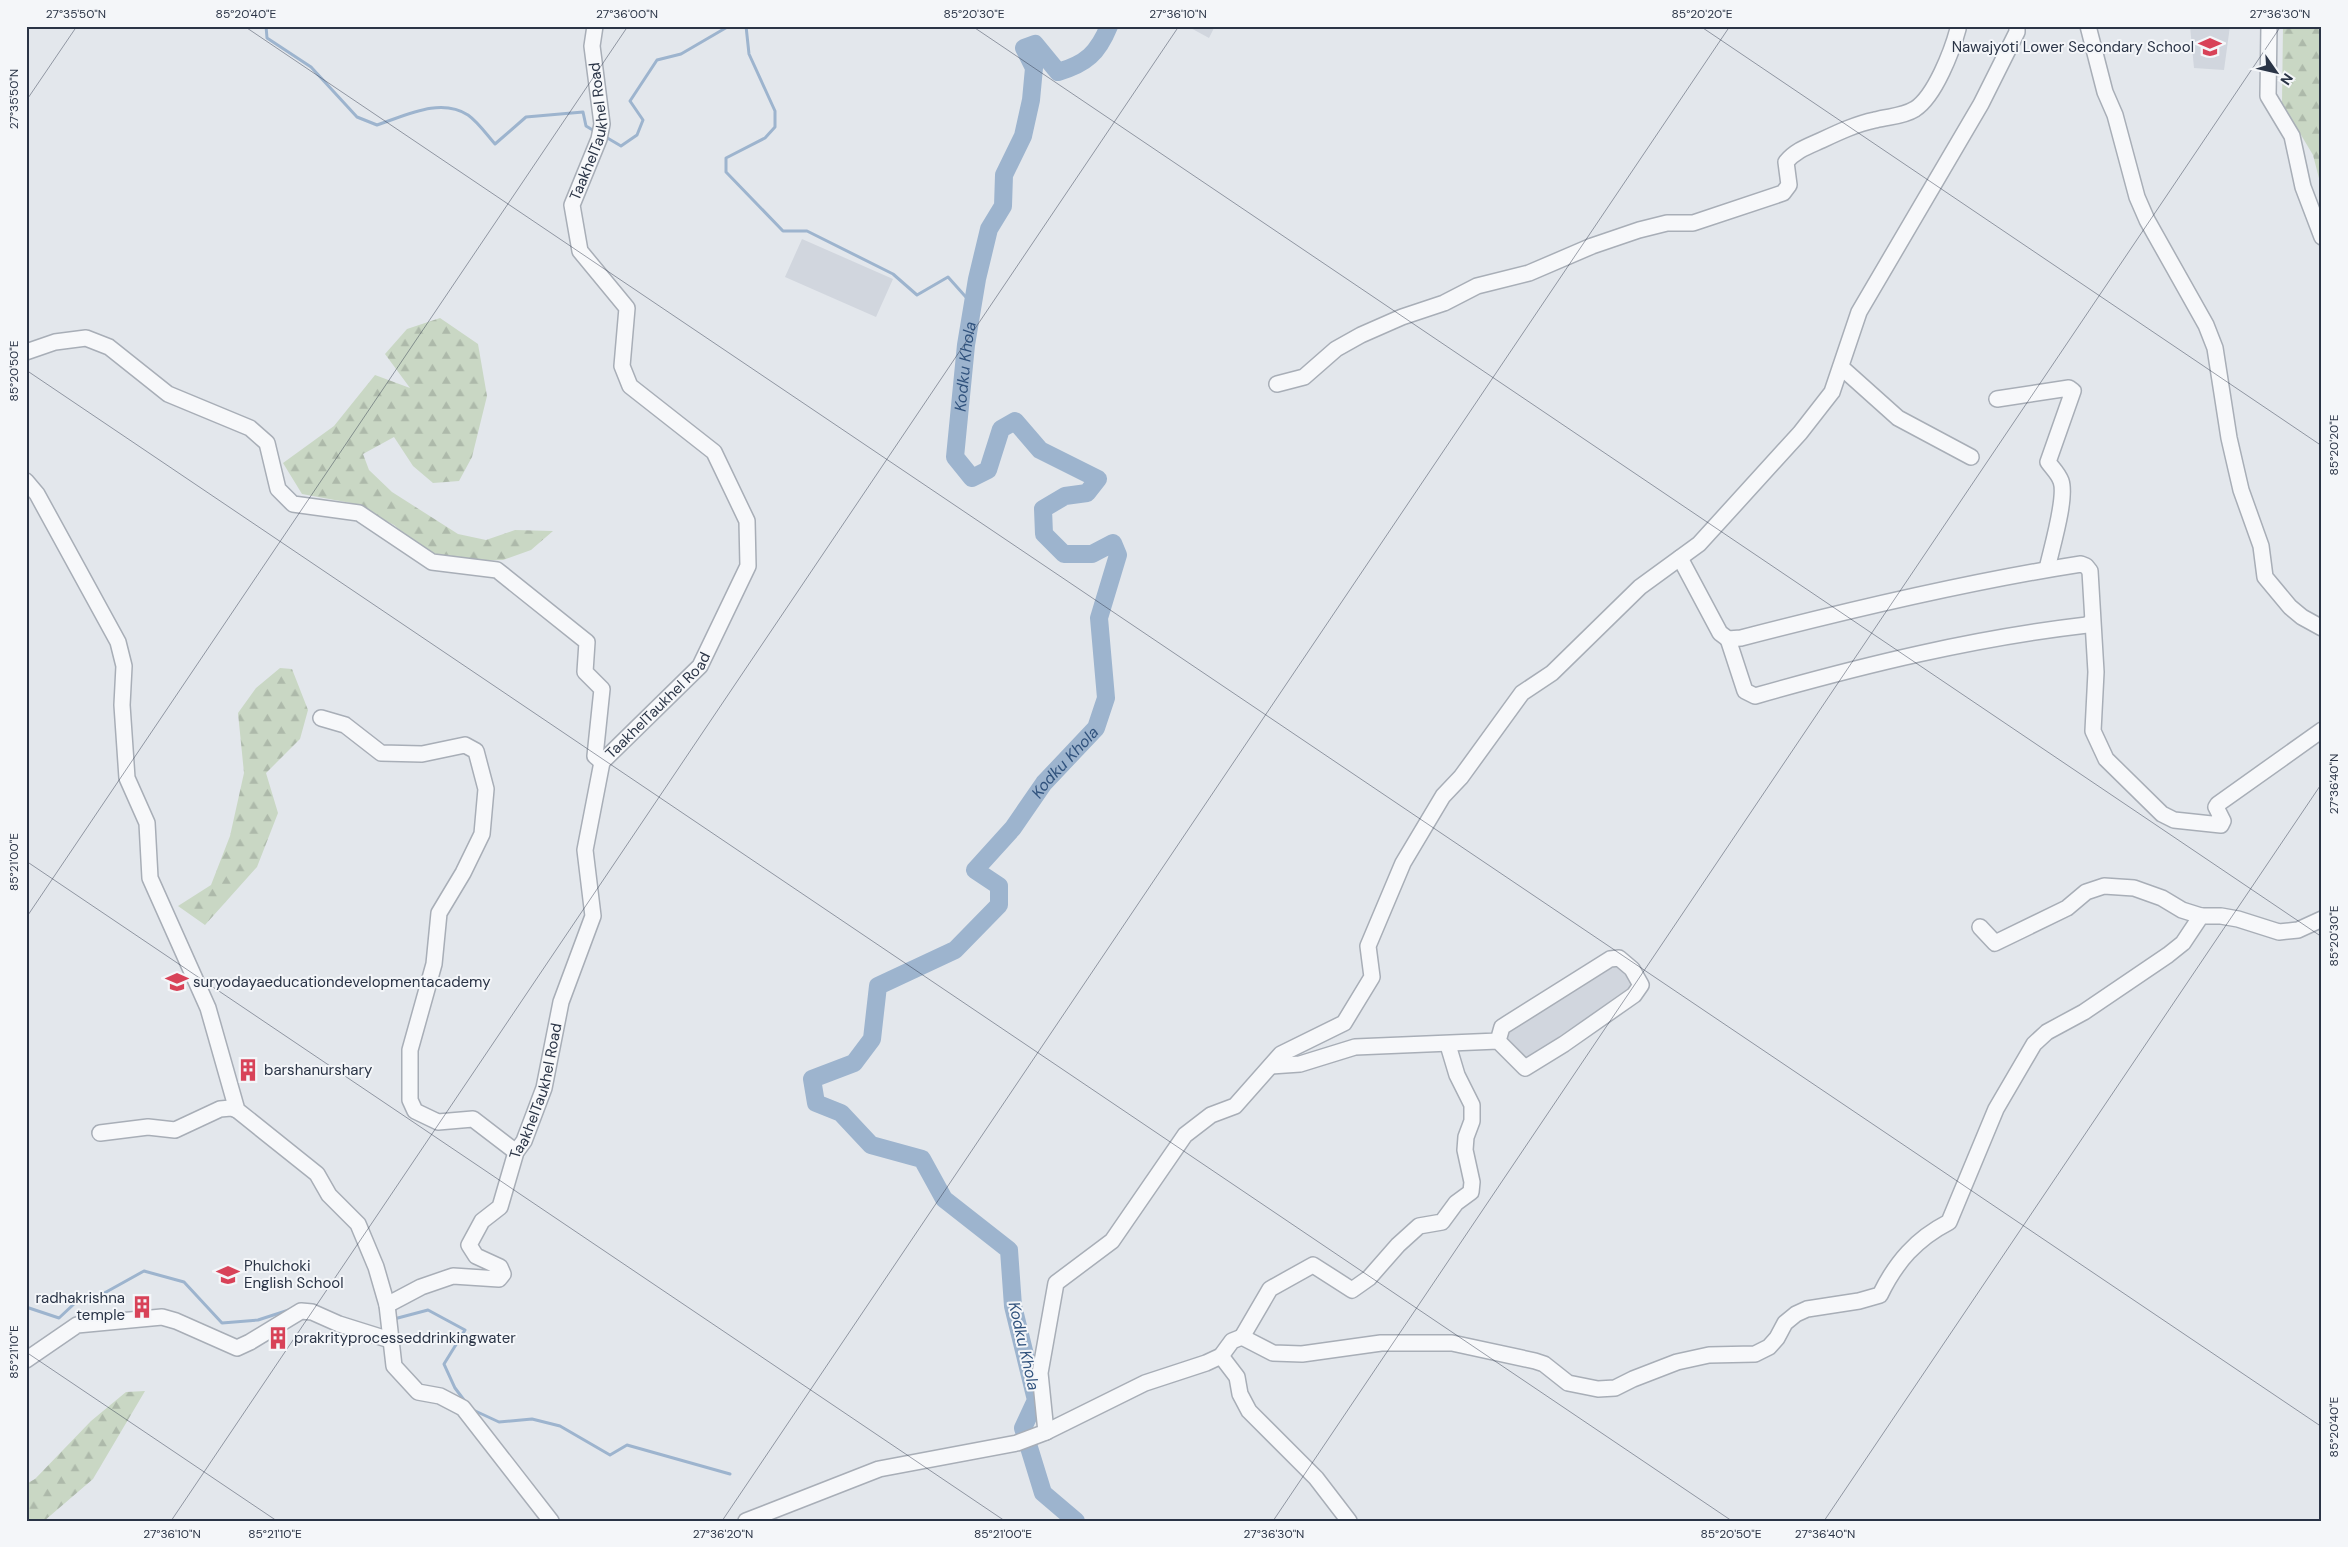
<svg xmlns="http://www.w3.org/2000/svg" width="2348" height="1547" viewBox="0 0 2348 1547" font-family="'DM Sans',sans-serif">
<defs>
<pattern id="forest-firs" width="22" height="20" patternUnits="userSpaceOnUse" patternTransform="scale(1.25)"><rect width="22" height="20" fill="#c9d7c4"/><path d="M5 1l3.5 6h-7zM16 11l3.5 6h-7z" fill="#adb9aa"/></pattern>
</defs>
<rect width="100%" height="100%" fill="#e3e7ec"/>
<path fill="#d1d6de" d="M1187,26H1215L1209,38Z
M2190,26H2230L2224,70L2194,68Z
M802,239L893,279L876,317L785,277Z
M1615,959L1635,990L1522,1061L1502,1030Z"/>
<path fill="url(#forest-firs)" d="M2283,26H2322V190L2313,155L2282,103Z
M440,318L478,344L487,396L472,457L459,481L433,483L413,466L394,437L363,454L369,470L392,492L458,534L486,540L515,530L553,531L531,550L503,560L457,561L423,550L394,525L351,503L302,494L283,463L334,426L375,375L410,388L385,354L407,329Z
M280,668L292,669L308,710L300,739L266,773L278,813L257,867L205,925L178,906L211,885L230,836L244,773L238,713L256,688Z
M145,1391L93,1479L44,1521H26V1484L35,1479L91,1421L126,1392Z"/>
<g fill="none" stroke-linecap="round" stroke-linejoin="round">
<path stroke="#9db4ce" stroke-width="3" d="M266,26L267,38L311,67L357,117L377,125C405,116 440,97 468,115C478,122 487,135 495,144L526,117L583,112L586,126L596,132
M746,26L749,54L775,111V127L765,138L726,158V172L783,231H807L893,274L917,295L948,277L973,305
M604,136L621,146L637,135L643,120L630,101L657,60L681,54L729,26
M26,1307L59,1318L75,1303L99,1296L144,1271L184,1282L222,1323L258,1320L292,1309
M394,1319L428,1310L465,1330L444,1364L455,1388L467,1404
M471,1409L499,1422L532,1419L560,1426L610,1455L627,1445L730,1474"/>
<path stroke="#9db4ce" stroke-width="18" id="s1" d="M1076,1521L1043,1493L1023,1428L1036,1400L1013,1306L1009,1250L944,1199L922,1159L871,1145L841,1113L816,1103L812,1079L854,1063L872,1039L878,986L955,950L999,905V886L975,870L1013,828L1044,783L1096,728L1106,698L1099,618L1118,555L1113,543L1092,554H1064L1044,534L1043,509L1065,496L1087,493L1098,479L1040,450L1015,421L1001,429L988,470L972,478L955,457L966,345L977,279L989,229L1003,206L1004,175L1023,136L1031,100L1034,68L1024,48L1035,44L1058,72C1086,64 1098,53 1109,26"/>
<defs>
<g id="minor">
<path d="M2088,26L2105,92L2115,115L2137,197L2147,220L2206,325L2215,348L2229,438L2241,490L2261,546L2265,577L2290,607L2302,617L2322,628"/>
<path d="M2269,26L2268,96L2292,136L2303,187L2322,237"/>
<path d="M26,352L55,342L86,338L109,347L168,394L250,428L267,443L278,489L293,504L359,513L432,562L497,570L587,642L585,672L602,689L595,756L602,762"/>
<path d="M1841,367L1898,418L1971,457"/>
<path d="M1277,384L1304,377L1336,349L1361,335L1402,317L1444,303L1477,286L1529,273L1592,246L1639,230L1667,223H1693L1783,193L1789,185L1786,162C1796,150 1809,146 1822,140C1839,132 1856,124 1875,120C1889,116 1902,117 1915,109C1935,96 1952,51 1958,29"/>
<path d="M1997,399L2069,388L2073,391L2048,462C2053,469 2058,473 2061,481C2067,498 2051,550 2047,569"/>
<path d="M26,481L37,494L118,642L124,666L122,705L127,778L147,823L150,878L208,1008L237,1110L317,1174L329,1195L358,1224L376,1267L387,1305L394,1366L418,1392L440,1396L463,1408L551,1521"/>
<path d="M1680,558L1720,633L1728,639L1741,638C1853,609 1966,582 2081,564L2086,566L2090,571L2096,672L2093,731L2106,759L2162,814L2174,820L2221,825L2223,821L2216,807L2218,804L2322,730"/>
<path d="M1728,639L1745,691L1755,696C1864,665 1974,638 2087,625L2092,621"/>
<path d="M321,718L345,725L381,753L422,754L465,745L476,751L486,789L482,834L463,873L439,913L434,964L410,1050V1100L415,1111L438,1122L473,1119L516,1152"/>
<path d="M1980,927L1995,943L2067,908L2086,892L2104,886L2134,888L2162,898L2182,910L2201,916"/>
<path d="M1271,1066L1300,1064L1355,1047L1498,1041L1525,1068L1564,1044L1634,995L1641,985L1632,969L1619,958L1610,959L1502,1027L1498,1041"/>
<path d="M100,1133L148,1127L175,1130L220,1109L231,1108L237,1110"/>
<path id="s2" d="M387,1305L421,1287L453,1276L499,1279L503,1274L500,1267L476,1256L469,1245L482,1221L500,1207L516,1152L524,1141L544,1088L561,1002L593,916L585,850L602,762L700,666L748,566L747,521L714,452L630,386L622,366L627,308L580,251L572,205L599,139L602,124L592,46L595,26"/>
<path d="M1242,1337L1270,1289L1313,1265L1352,1290L1369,1278L1398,1245L1419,1226L1442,1222L1456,1203L1471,1192L1472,1182L1465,1150L1466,1137L1472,1121V1105L1457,1075L1448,1045"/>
<path d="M1221,1356L1237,1377L1240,1394L1249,1411L1316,1478L1349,1521"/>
<path d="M26,1360L77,1325L162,1317L176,1321L237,1348L250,1342L301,1311L312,1312L339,1324L390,1340"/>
<path d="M1046,1432L1145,1383L1206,1363L1221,1356L1232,1341L1242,1337L1273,1353L1302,1354L1381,1343H1452L1535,1361L1544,1364L1568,1383L1598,1389L1615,1388L1633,1379L1677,1362L1709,1355L1755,1354L1769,1347L1777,1338L1785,1323L1796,1314L1807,1309L1859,1301L1880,1295C1896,1262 1916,1239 1949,1222L1996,1109L2034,1044L2047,1032L2084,1012L2168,955L2183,943L2201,916H2221L2238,919L2279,932L2298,930L2322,919"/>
<path d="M746,1521L879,1469L1017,1443L1046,1432L1040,1373L1056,1283L1112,1241L1185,1135L1211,1115L1235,1106L1281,1054L1344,1023L1372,977L1368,946L1403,863L1443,796L1461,777L1522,693L1552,673L1640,587L1699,544L1800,433L1832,392L1859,312L1981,104L2017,32V26"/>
</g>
</defs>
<use href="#minor" stroke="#a8aeb7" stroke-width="18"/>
<use href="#minor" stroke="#f7f8fa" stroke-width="15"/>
</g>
<path fill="none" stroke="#2a3446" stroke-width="1" stroke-opacity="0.45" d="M244,26L2322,1427M972,26L2322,937M1700,26L2322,446M26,101L77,26M26,370L1732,1521M26,861L1005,1521M26,918L628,26M26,1352L277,1521M171,1521L1179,26M722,1521L1730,26M1273,1521L2281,26M1824,1521L2322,783"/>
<defs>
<symbol id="school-bare" viewBox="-9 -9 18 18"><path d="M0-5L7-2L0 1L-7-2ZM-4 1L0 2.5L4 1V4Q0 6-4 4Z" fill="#d84258" stroke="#f4f6f9" stroke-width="2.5" paint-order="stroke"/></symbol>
<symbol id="building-bare" viewBox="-9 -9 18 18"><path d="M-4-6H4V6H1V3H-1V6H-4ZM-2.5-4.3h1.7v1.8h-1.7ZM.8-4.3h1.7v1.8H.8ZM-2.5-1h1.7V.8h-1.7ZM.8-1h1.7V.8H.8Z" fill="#d84258" stroke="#f4f6f9" stroke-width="2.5" paint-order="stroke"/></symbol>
</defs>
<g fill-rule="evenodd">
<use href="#school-bare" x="2194" y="31" width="32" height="32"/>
<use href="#school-bare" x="161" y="966" width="32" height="32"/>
<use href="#building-bare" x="232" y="1054" width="32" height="32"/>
<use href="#school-bare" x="212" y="1259" width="32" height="32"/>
<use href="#building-bare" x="126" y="1291" width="32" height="32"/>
<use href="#building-bare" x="262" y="1322" width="32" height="32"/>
</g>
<g text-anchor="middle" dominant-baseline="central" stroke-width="4" stroke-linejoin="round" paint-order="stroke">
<g font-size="15" fill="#2a3446" stroke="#f4f6f9" text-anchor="start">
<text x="2194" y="47" text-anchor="end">Nawajyoti Lower Secondary School</text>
<text x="193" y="982">suryodayaeducationdevelopmentacademy</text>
<text x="264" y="1070">barshanurshary</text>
<text x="244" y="1266">Phulchoki<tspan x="244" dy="17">English School</tspan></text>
<text x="125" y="1298" text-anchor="end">radhakrishna<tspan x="125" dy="17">temple</tspan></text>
<text x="294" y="1338">prakrityprocesseddrinkingwater</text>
</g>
<g font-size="15" fill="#2a3446" stroke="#f4f6f9">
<text stroke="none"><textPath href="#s2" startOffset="1439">TaakhelTaukhel Road</textPath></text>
<text stroke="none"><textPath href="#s2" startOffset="765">TaakhelTaukhel Road</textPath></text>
<text stroke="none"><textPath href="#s2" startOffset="344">TaakhelTaukhel Road</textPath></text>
</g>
<g font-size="16" font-style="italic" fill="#30527d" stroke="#f4f6f9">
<text stroke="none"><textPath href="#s1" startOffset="1742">Kodku Khola</textPath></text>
<text stroke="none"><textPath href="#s1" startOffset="1036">Kodku Khola</textPath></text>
<text transform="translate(1024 1346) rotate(77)">Kodku Khola</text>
</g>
</g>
<rect width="2348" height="1547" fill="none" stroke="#f4f6f9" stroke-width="55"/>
<g transform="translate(2276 72) rotate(124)" stroke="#f4f6f9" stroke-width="4" paint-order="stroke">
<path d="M0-4L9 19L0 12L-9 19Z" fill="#2a3446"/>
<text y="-8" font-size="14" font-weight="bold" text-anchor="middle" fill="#2a3446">N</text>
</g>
<rect x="28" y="28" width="2292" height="1492" fill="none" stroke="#2a3446" stroke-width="2"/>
<g font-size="12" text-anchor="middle" fill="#2a3446">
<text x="76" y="18">27°35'50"N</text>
<text x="246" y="18">85°20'40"E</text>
<text x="627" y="18">27°36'00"N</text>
<text x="974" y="18">85°20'30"E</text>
<text x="1178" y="18">27°36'10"N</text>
<text x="1702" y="18">85°20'20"E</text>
<text x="2280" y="18">27°36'30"N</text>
<text transform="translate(14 99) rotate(-90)" y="4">27°35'50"N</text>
<text transform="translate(14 371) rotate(-90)" y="4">85°20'50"E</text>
<text transform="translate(2334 445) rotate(-90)" y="4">85°20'20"E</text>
<text transform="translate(2334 784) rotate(-90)" y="4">27°36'40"N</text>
<text transform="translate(14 862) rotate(-90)" y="4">85°21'00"E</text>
<text transform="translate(2334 936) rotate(-90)" y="4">85°20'30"E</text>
<text transform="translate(14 1352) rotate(-90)" y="4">85°21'10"E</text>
<text transform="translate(2334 1427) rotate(-90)" y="4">85°20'40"E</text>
<text x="172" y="1538">27°36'10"N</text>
<text x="275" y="1538">85°21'10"E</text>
<text x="723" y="1538">27°36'20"N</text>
<text x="1003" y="1538">85°21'00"E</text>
<text x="1274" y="1538">27°36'30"N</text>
<text x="1731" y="1538">85°20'50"E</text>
<text x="1825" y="1538">27°36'40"N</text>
</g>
</svg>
